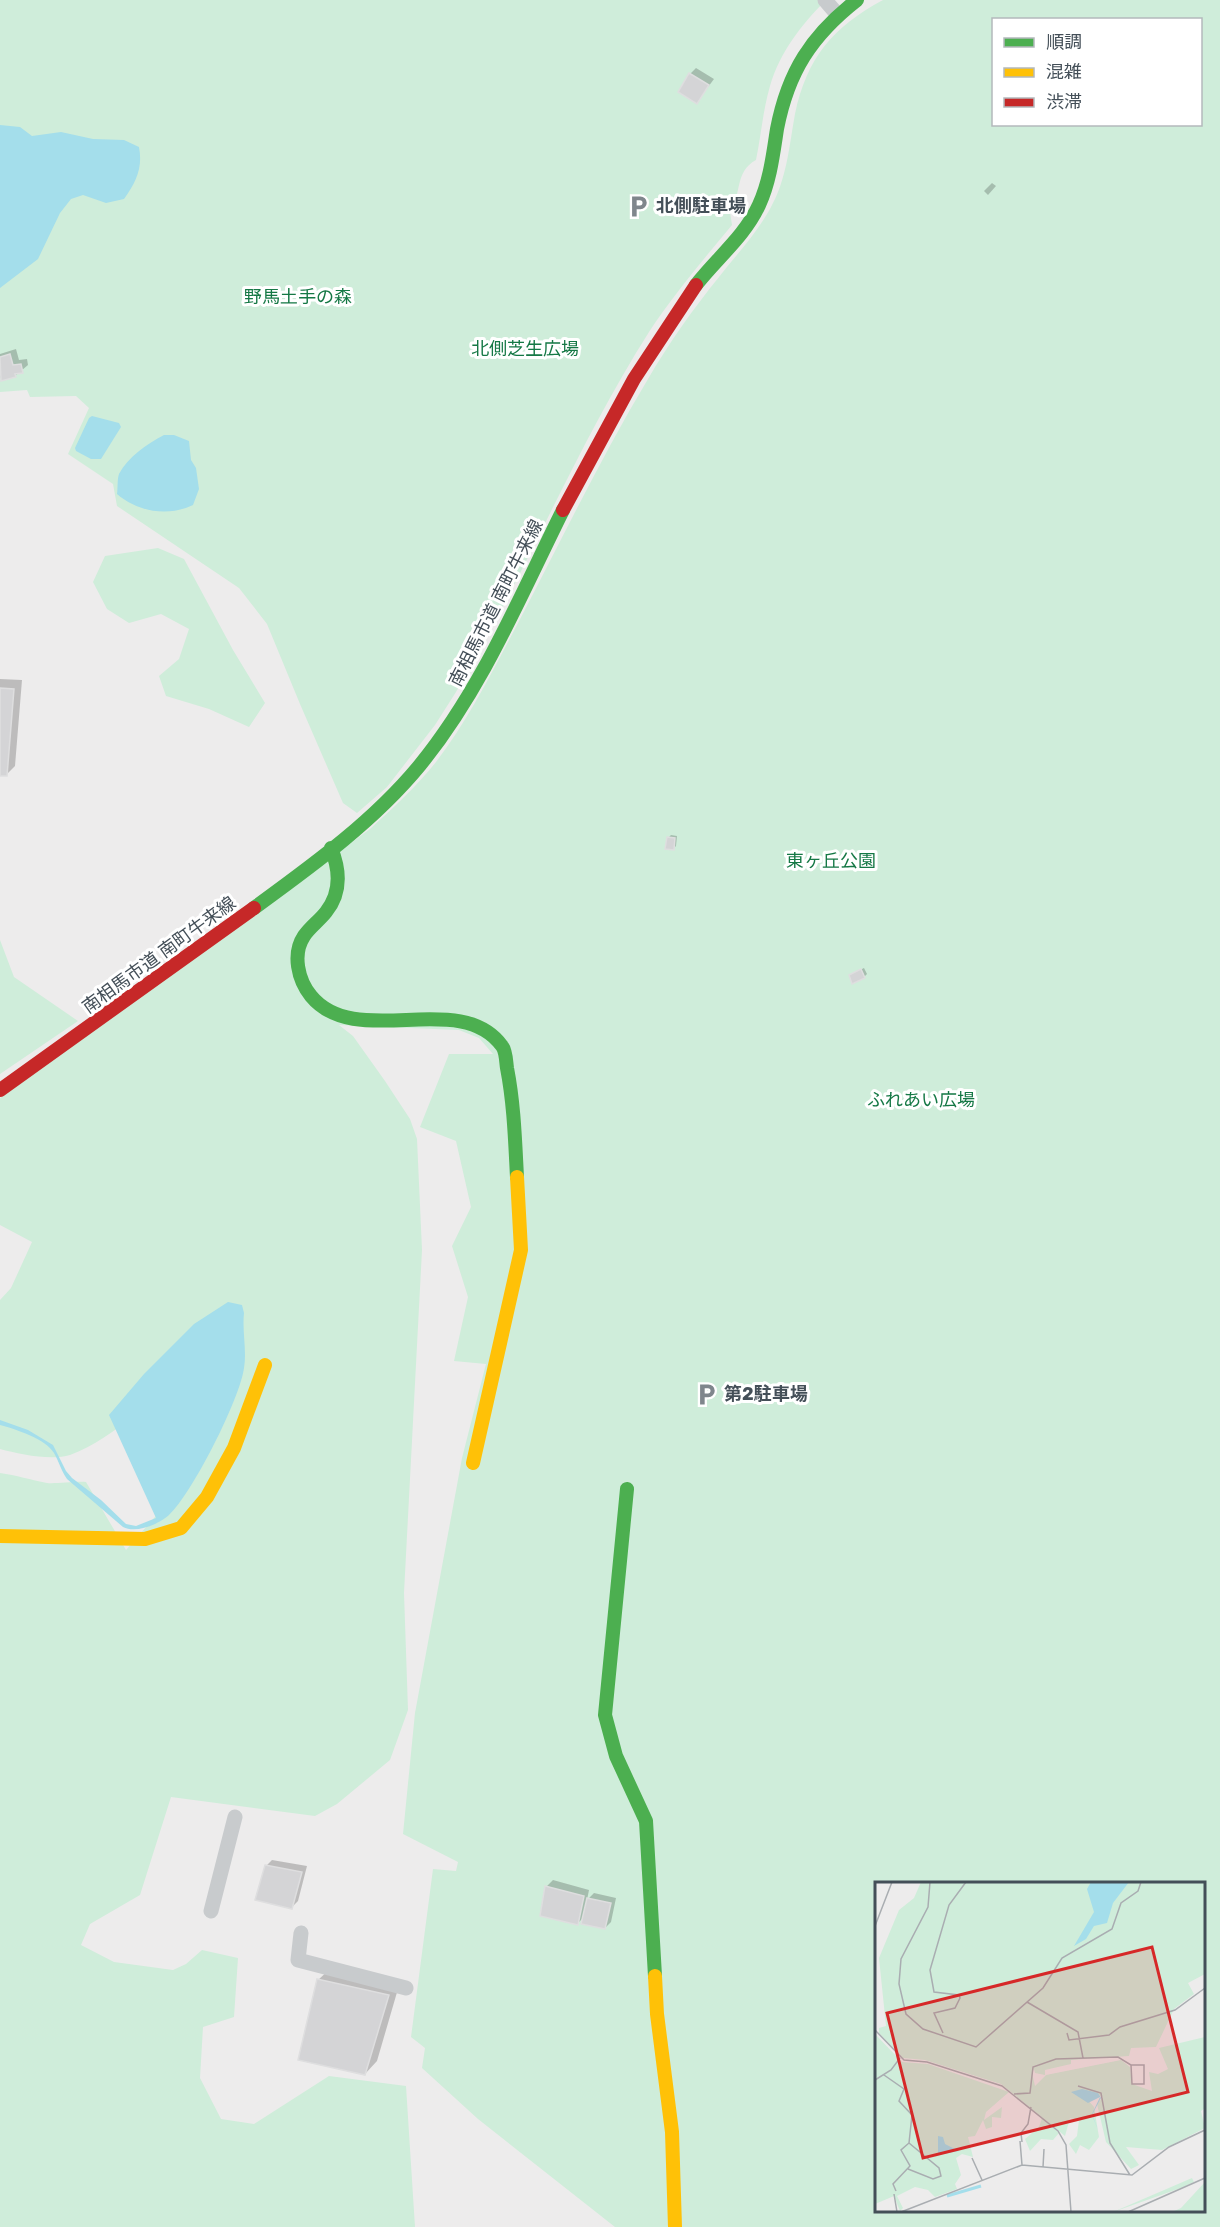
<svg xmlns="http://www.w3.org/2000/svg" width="1220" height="2227" viewBox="0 0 1220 2227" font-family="Rubik,'Noto Sans JP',sans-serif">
<rect width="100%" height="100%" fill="#edecec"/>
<path fill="#cfedda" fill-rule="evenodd" d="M0,0H826C801,25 780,52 770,86C763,110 761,136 756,160C734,172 742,195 730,212L732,225C703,260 674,294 649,332C576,447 525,575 456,692L435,725L387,787L357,813L343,803L300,704L267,624L239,588L117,506L113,484L68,454L89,408L76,396L30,397L27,390L0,392Z
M883,0H1220V2227H615L478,2119L422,2068L425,2048L411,2037L433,1869L456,1871L458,1862L403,1834L415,1713L462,1458L486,1364L454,1361L468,1297L452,1246L471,1207L456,1141L420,1127L449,1054H493L479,1038L459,1030L339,1025L353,1036L385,1081L410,1119L417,1139L422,1250L404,1593L408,1710L390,1760L337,1804L315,1816L171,1797L140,1895L90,1924L81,1945L114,1962L173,1970L186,1964L202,1950L238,1958L234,2017L203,2027L200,2078L221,2119L254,2124L329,2076L406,2086L415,2227H0V1473C16,1475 31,1480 47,1483C55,1484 76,1481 86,1482L126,1550L168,1502L134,1417C114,1430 93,1447 70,1455C51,1461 19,1454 0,1449V1300L11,1288L32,1242L0,1225V1098L370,829C393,808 416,787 436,762C468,720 492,672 517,625C560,543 600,459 648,379C669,343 693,309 719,277C737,254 756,234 770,209C787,179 789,147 795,114C807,57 833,27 883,0ZM994,20H1200V124H994ZM876,1884H1204V2210H876Z
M158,548L184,559L233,650L265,703L249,727L209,709L166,696L159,676L179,659L189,629L161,614L129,623L107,609L93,582L105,556Z
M0,940L14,977L78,1021L0,1074Z"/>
<path fill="#a4deeb" d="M0,125L20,127L32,136L61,132L93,139L124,140L139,147C143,168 136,182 124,199L106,203L83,195L71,199L60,213L38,259L0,288Z
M92,416L119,423L121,427L101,459H91L76,451L75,448L89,418Z
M164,435H174L189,441L191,460L196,468L199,489L193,505C168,517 138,512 117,494C118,488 117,480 119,474C128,457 147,444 164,435Z
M228,1302L242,1305L244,1313C242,1331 247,1351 244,1368C240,1399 192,1494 169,1515C159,1524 136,1534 123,1527L67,1479C61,1470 59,1462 54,1453C46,1439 15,1429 0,1425V1420L28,1430L53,1445L66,1471L72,1478L101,1500L126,1524L136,1526L156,1518L109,1415L144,1374L194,1324Z"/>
<path fill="#0003" d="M696,68L714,79L697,102L690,74Z
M992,183L996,186L988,195L984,191Z
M16,349L19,360L27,359L28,365L15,376L2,379L0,377V354Z
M0,679L22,680L15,766L6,775H0Z
M671,835L677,836L676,846L674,848L668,838Z
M864,968L867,974L864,977L850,975Z
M272,1860L307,1866L298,1901L292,1907L266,1866Z
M553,1880L589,1890L587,1900L594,1893L616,1898L611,1922L605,1928L584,1917L577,1924L541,1915L547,1886Z
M331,1968L400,1982L377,2061L365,2074L318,1980Z"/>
<path fill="#d4d4d6" stroke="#dededf" stroke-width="1.5" d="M689,73L709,85L697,104L678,92Z
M10,354L13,365L21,364L23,373L15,374L16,377L1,381L0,357Z
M0,688L14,689L7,776H0Z
M667,837L675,838L674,850L665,849Z
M861,969L865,978L852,984L849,975Z
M265,1865L302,1872L292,1909L255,1900Z
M545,1886L584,1896L578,1925L540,1916Z
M587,1898L611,1903L605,1929L581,1924Z
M317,1979L389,1995L365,2075L298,2060Z"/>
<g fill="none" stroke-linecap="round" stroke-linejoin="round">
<path stroke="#c8cbcd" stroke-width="15" d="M825,0L837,14
M211,1911L235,1817
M301,1933L298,1960L406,1988"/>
<path stroke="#4caf50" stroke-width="14" d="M696,285C717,258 745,236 759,205C770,181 773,155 777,129C788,72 811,36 857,0
M331,848C340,870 342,892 326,912C319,921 310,927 304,936C292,954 298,980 311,996C356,1051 460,988 502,1046C506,1051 506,1061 507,1068C514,1104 515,1140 517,1177
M254,908C313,865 374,821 420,765C482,689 520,596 563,510
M627,1489L605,1715L616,1756L646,1821L655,1976"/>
<path stroke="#ffc107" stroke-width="14" d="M473,1463L521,1250L517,1177
M0,1536L145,1539L181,1528L207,1497L234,1448L265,1365
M655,1976L657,2014L672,2132L675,2227"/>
<path stroke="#c62828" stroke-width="14" d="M563,510L634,379L696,285
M0,1090L254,908"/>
</g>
<defs>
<symbol id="parking-bare" viewBox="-9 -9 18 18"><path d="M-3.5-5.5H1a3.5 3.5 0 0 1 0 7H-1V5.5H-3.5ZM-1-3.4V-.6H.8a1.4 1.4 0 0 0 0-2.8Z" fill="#7f868c" stroke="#fff" stroke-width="2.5" paint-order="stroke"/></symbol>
</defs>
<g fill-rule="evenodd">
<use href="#parking-bare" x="622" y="190" width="33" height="33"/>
<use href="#parking-bare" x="690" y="1378" width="33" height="33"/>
</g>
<g text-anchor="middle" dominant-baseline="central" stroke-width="6" stroke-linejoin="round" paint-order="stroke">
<g font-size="18" font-weight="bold" fill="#444f58" stroke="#fff" text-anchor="start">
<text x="656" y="206">北側駐車場</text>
<text x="724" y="1394">第2駐車場</text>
</g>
<g font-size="18" fill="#157845" stroke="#fff">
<text x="298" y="297">野馬土手の森</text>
<text x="525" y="349">北側芝生広場</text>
<text x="831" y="861">東ヶ丘公園</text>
<text x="921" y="1100">ふれあい広場</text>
</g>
<g font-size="18" fill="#444f58" stroke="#fff">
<text transform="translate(496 603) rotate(-63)">南相馬市道 南町牛来線</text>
<text transform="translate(159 955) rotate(-36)">南相馬市道 南町牛来線</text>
</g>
</g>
<g transform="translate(875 1882)">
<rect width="330" height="330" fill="#edecec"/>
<path d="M46,0H330V92L313,101L319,112L299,127L281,165L256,166L254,174L196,178V182L170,188V193L160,191L159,187L157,191L160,204L171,193L246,178L255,185L257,202L277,209L274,190L283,192L293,187L284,166L330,155V226L326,229L330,246L287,268L251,265L264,283L256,287L231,260L222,222L228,215L222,212L213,218L219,225L224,255L214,268L205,263L201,272L194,262L202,254L204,238L195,236L190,254L126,202L50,178L28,176L4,151V146L11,144L4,76L24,28L39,16ZM0,152L27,180L53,182L134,210L111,230L109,238L127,225L126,236L117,235V245L111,247L108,238L100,254L93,255L98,275L87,272L81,276L86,293L80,302L82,307L60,315L53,308L40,305L22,314L28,326L25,329L19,314L0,322ZM167,236L184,251L178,258L166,257L155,269L150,257L164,245ZM317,296L319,300L306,306L238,330ZM330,300V330H297L306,326Z" fill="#cfedda"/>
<path d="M216,0H254L238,21L232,41L219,44L211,57L199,64L219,30L212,7ZM207,207L223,211L225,214L226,216L217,233L223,248L217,232L225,215L213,221L196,210ZM63,254L68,255L70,262L84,269L63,273Z" fill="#a4deeb"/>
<path fill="none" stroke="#a4deeb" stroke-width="3" d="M72,314L106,304"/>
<path fill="none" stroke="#a9adb1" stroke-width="1.5" d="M55,0L53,25L26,77L24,102L31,132L48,147L101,165L168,106L187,76L237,47L246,21L263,9L266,0M0,44L17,0M152,120L203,150L208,176M0,148L29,178L52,180L127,204L183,249L191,263L196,330M68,151L59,131L80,126L85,116L84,113L59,110L55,88L74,23L91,0M192,151L194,158L234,153L245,145L300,128L330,106M9,193L29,207L24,219L37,233L34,261L26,268L35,284L18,302L21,309M0,198L16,188L25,176M203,204L226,211L235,261L255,293M139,212L155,211L158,185L181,177L243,175L256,183L257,202H269V183H256M145,259L147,283M147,260L146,251L153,242L156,225M97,276L107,298M168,285L169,267M33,287L58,297L66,294L64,286L34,261M19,312L22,330M26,330L147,283L257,293L294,265L330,248M253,330L330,296"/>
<path fill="#d62828" fill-opacity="0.15" stroke="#d62828" stroke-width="3" d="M277,65L313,210L48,276L12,131Z"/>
<rect width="330" height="330" fill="none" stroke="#444f58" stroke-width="3"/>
</g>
<rect x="992" y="18" width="210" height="108" fill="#ffffff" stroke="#b4b9bc" stroke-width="1.5"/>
<rect x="1004" y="38" width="30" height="9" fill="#4caf50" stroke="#b4b9bc" stroke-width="1.5"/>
<text x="1046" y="48" font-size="18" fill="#444f58">順調</text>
<rect x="1004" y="68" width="30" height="9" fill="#ffc107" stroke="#b4b9bc" stroke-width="1.5"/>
<text x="1046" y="78" font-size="18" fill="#444f58">混雑</text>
<rect x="1004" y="98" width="30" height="9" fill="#c62828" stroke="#b4b9bc" stroke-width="1.5"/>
<text x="1046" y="108" font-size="18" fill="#444f58">渋滞</text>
</svg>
